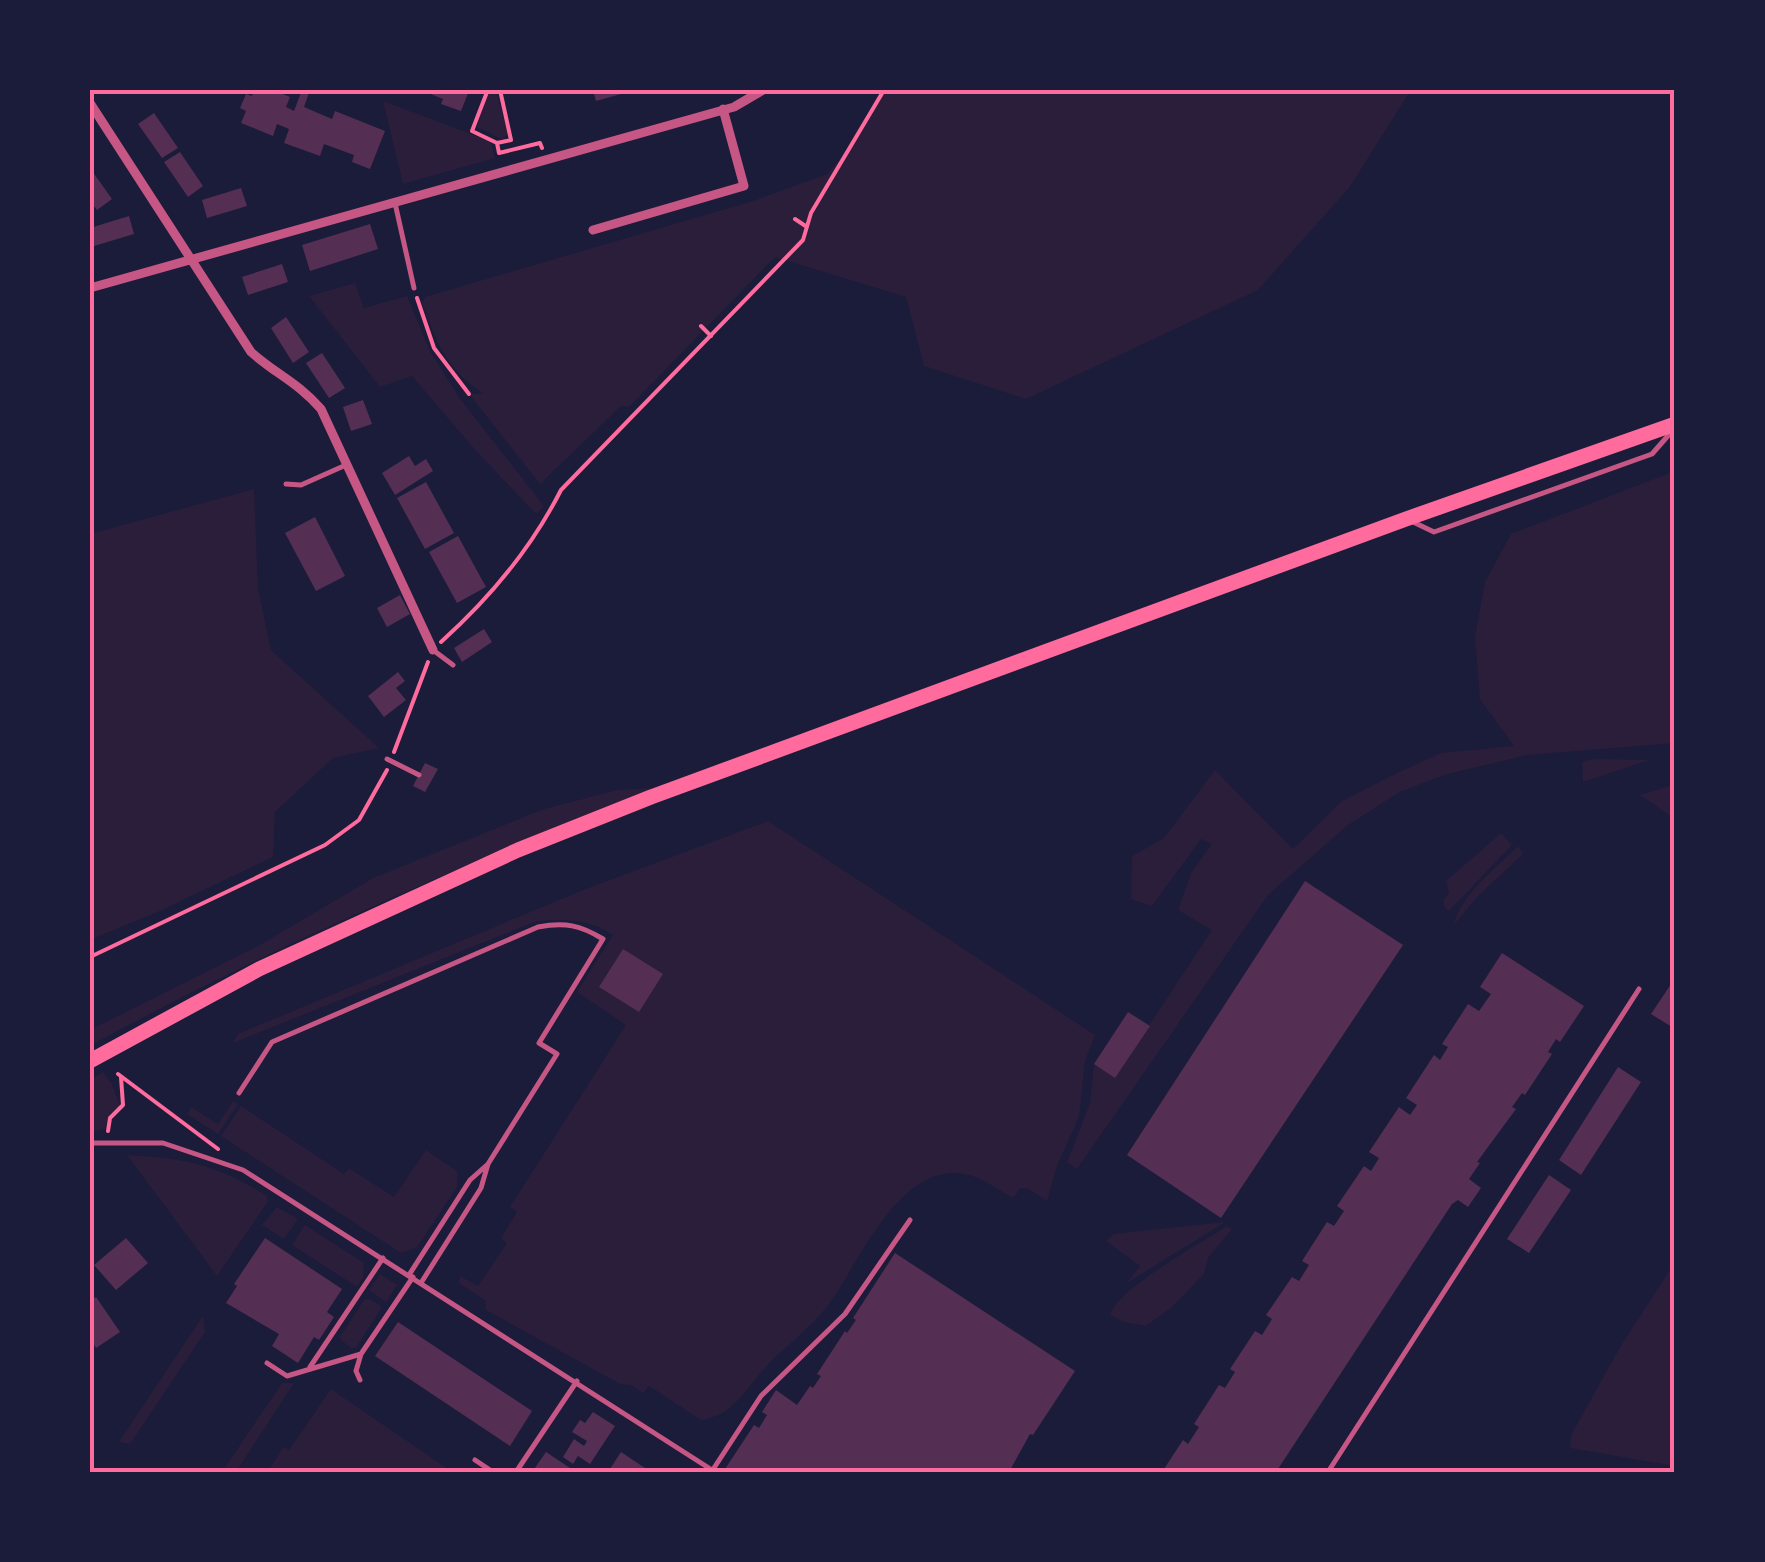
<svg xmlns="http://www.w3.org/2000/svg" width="1765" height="1562" viewBox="0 0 1765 1562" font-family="Figtree,sans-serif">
<rect width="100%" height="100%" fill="#1b1b3a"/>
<path fill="#2a1e3b" d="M884,90H1411L1349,188L1258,290L1026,399L924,366L906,297L775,257L629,407L621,406L540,484L469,394H484C448,372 436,341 422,303L425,297L753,201L827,174L843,156Z
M496,91L508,134L503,140L477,127L488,95Z
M383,101L487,140L491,143L495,158L403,184Z
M355,283L364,308L407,296L430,351L458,396L544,506L536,514L476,451L412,376L380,387L309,296Z
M1675,471V743L1527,755L1444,775L1400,792L1348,825L1268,895L1077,1169L1067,1162L1090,1103L1094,1064L1115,1077L1212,930L1178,910L1191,873L1212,844L1201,839L1152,906L1131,899L1132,856L1164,838L1215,770L1293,849L1342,801L1399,772L1441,753L1514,746L1480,699L1475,637L1485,582L1511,534Z
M254,489L258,588L271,650L379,748L333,758L275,812L273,857L162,910L90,940V534Z
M1594,759L1649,760L1583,782L1582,762Z
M1675,784V819L1640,795Z
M654,788C462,866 272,946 90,1046V1030L260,945L373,878L544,809L617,790Z
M768,821L1095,1035L1085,1061L1079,1117L1057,1166L1047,1201L1029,1189L1021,1188L1013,1198C999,1190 981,1177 965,1174C900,1162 861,1260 829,1304C811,1329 784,1346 764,1369C744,1392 732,1416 701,1420L649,1386L643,1393L631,1385L620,1384L486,1310V1301L459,1283L460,1276L478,1286L507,1243L501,1238L517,1212L510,1207L626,1025L577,992L613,935C587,918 567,919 537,921L233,1043L238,1034L583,890Z
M1501,833L1512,845L1449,911L1444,907V899L1449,893L1446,881Z
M1518,846L1523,854L1476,898L1454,925C1459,896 1497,867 1518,846Z
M103,1072L112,1084L120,1106L109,1115L105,1129L90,1132V1080Z
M233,1101L238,1104L218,1134L187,1114L191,1107L218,1124Z
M241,1106L344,1174L349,1168L394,1197L426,1150L457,1171V1187L417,1247L401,1253L221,1136Z
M127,1155C187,1159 216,1164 267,1196V1203L217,1276Z
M277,1207L298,1219L284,1239L262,1225Z
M1225,1222L1127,1283L1140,1266L1106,1241L1113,1234Z
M305,1225L364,1263L363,1277L357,1287L292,1245Z
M1227,1226L1232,1229L1208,1258L1204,1274L1172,1307L1146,1326L1124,1322L1110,1315C1117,1289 1201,1243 1227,1226Z
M1675,1262V1466L1570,1448L1571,1435L1622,1344Z
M380,1274L397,1285L386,1302L369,1290Z
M370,1299L382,1307L356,1348H351L339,1338L364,1300Z
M203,1316L205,1332L130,1444L119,1442Z
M282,1383H294L236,1472H222Z
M331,1389L451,1471L450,1472H267L284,1447L289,1450Z"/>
<path fill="#542f53" d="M254,90H273L290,97L286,107L294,111L302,90H310L304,107L332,119L335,111L385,131L370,169L352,162L354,155L324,144L320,156L284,143L289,129L277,124L273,136L241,123L246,111L240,108L246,94L252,96Z
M421,90H465L469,91L461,111L441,104L443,99Z
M593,90H632V91L596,101Z
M154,113L178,148L162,158L138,124Z
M180,152L203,186L188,197L164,162Z
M90,168L112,199L97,210L90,201Z
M241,188L247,206L207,218L202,200Z
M129,216L134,234L94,246L90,228Z
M370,224L378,249L310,271L302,245Z
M282,264L288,282L248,295L242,277Z
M286,317L309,352L293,363L271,328Z
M322,353L345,388L329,398L306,363Z
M363,400L372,424L351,431L343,407Z
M409,456L415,466L426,459L433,471L395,495L382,473Z
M426,482L454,533L425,549L397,498Z
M315,517L345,576L316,591L285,533Z
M458,536L486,587L457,603L429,552Z
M400,595L410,614L387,627L377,608Z
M484,629L492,642L462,662L454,648Z
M398,672L405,681L396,688L406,700L384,717L368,696Z
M425,763L438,769L425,792L413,786Z
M1305,881L1403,945L1221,1218L1127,1155Z
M623,949L663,974L639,1012L599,987Z
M1502,953L1584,1006L1560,1042L1556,1039L1548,1052L1552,1054L1525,1095L1522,1093L1512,1107L1516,1109L1477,1162L1480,1163L1469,1179L1481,1188L1468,1207L1458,1200L1452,1204L1276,1472H1162L1183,1440L1188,1444L1199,1427L1194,1424L1219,1385L1225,1388L1235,1372L1230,1369L1255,1331L1262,1335L1272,1319L1266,1315L1292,1277L1299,1281L1309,1265L1302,1261L1327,1222L1334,1226L1344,1211L1337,1206L1364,1166L1371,1171L1379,1158L1369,1152L1399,1107L1410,1115L1417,1105L1406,1098L1434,1055L1440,1060L1448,1047L1442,1044L1468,1004L1479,1011L1491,994L1480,987Z
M1675,978V1029L1651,1014Z
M1128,1012L1150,1026L1115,1078L1094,1064Z
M1618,1067L1641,1082L1581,1175L1559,1160Z
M1549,1175L1571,1190L1529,1253L1507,1239Z
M126,1238L148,1263L116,1290L94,1265Z
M265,1238L342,1289L327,1312L334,1317L319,1340L314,1337L298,1363L272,1346L279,1334L226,1303L237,1286L234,1284Z
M895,1253L1075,1371L1033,1435L1030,1434L1009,1472H723L754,1425L759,1428L767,1415L762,1412L776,1390L797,1405L810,1386L813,1388L821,1376L817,1374L845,1331L847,1333L856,1320L853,1318Z
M96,1297L120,1332L96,1348L90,1339V1301Z
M398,1322L532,1411L510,1446L375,1356Z
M593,1412L615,1426L590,1464L578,1456L573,1464L563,1457L574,1439L584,1446L587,1441L572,1432L580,1420L585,1423Z
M546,1452L576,1472H532Z
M621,1452L651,1472H608Z"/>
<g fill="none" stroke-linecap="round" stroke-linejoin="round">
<path stroke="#ff6b9d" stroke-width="4" d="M494,90L487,92L472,131L497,143L499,153L540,143L542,148
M497,143L511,140L500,90
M795,219L807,227
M417,298L434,348L469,394
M701,326L711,336
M441,642C490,598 531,549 561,490L803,240L811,213L884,90
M394,752L428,662
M90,957L325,845L359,820L387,770
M118,1074L218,1149
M108,1131L110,1118L123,1105L121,1077"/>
<path stroke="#c65784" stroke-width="5" d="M395,203L414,288
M286,484L301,485L346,465
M1411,521L1434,532L1652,454L1673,430
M433,650L453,665
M387,759L419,775
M239,1093L272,1042L538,927C565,922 580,925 603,939L539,1043L557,1054L488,1164L481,1188L421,1283
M90,1143H163L243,1170L712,1470
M409,1275L470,1180L488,1164
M267,1363L287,1376L361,1354L413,1277
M310,1367L383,1258
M360,1380L356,1371L361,1354
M475,1460L493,1472
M712,1471L761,1396L845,1314L910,1220
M516,1472L577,1381
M1328,1472L1639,989"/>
<path stroke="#c65784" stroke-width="9" d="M90,103L251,352C277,375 296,381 321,409L433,650
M593,230L744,186L723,109
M90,288L734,107L763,90"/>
<path stroke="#ff6b9d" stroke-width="15" d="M90,1061L259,969L518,850L651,797L1406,519L1675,424"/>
</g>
<rect width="1765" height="1562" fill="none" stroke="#1b1b3a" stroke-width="185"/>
<rect x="92" y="92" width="1580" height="1378" fill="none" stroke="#ff6b9d" stroke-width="4"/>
</svg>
